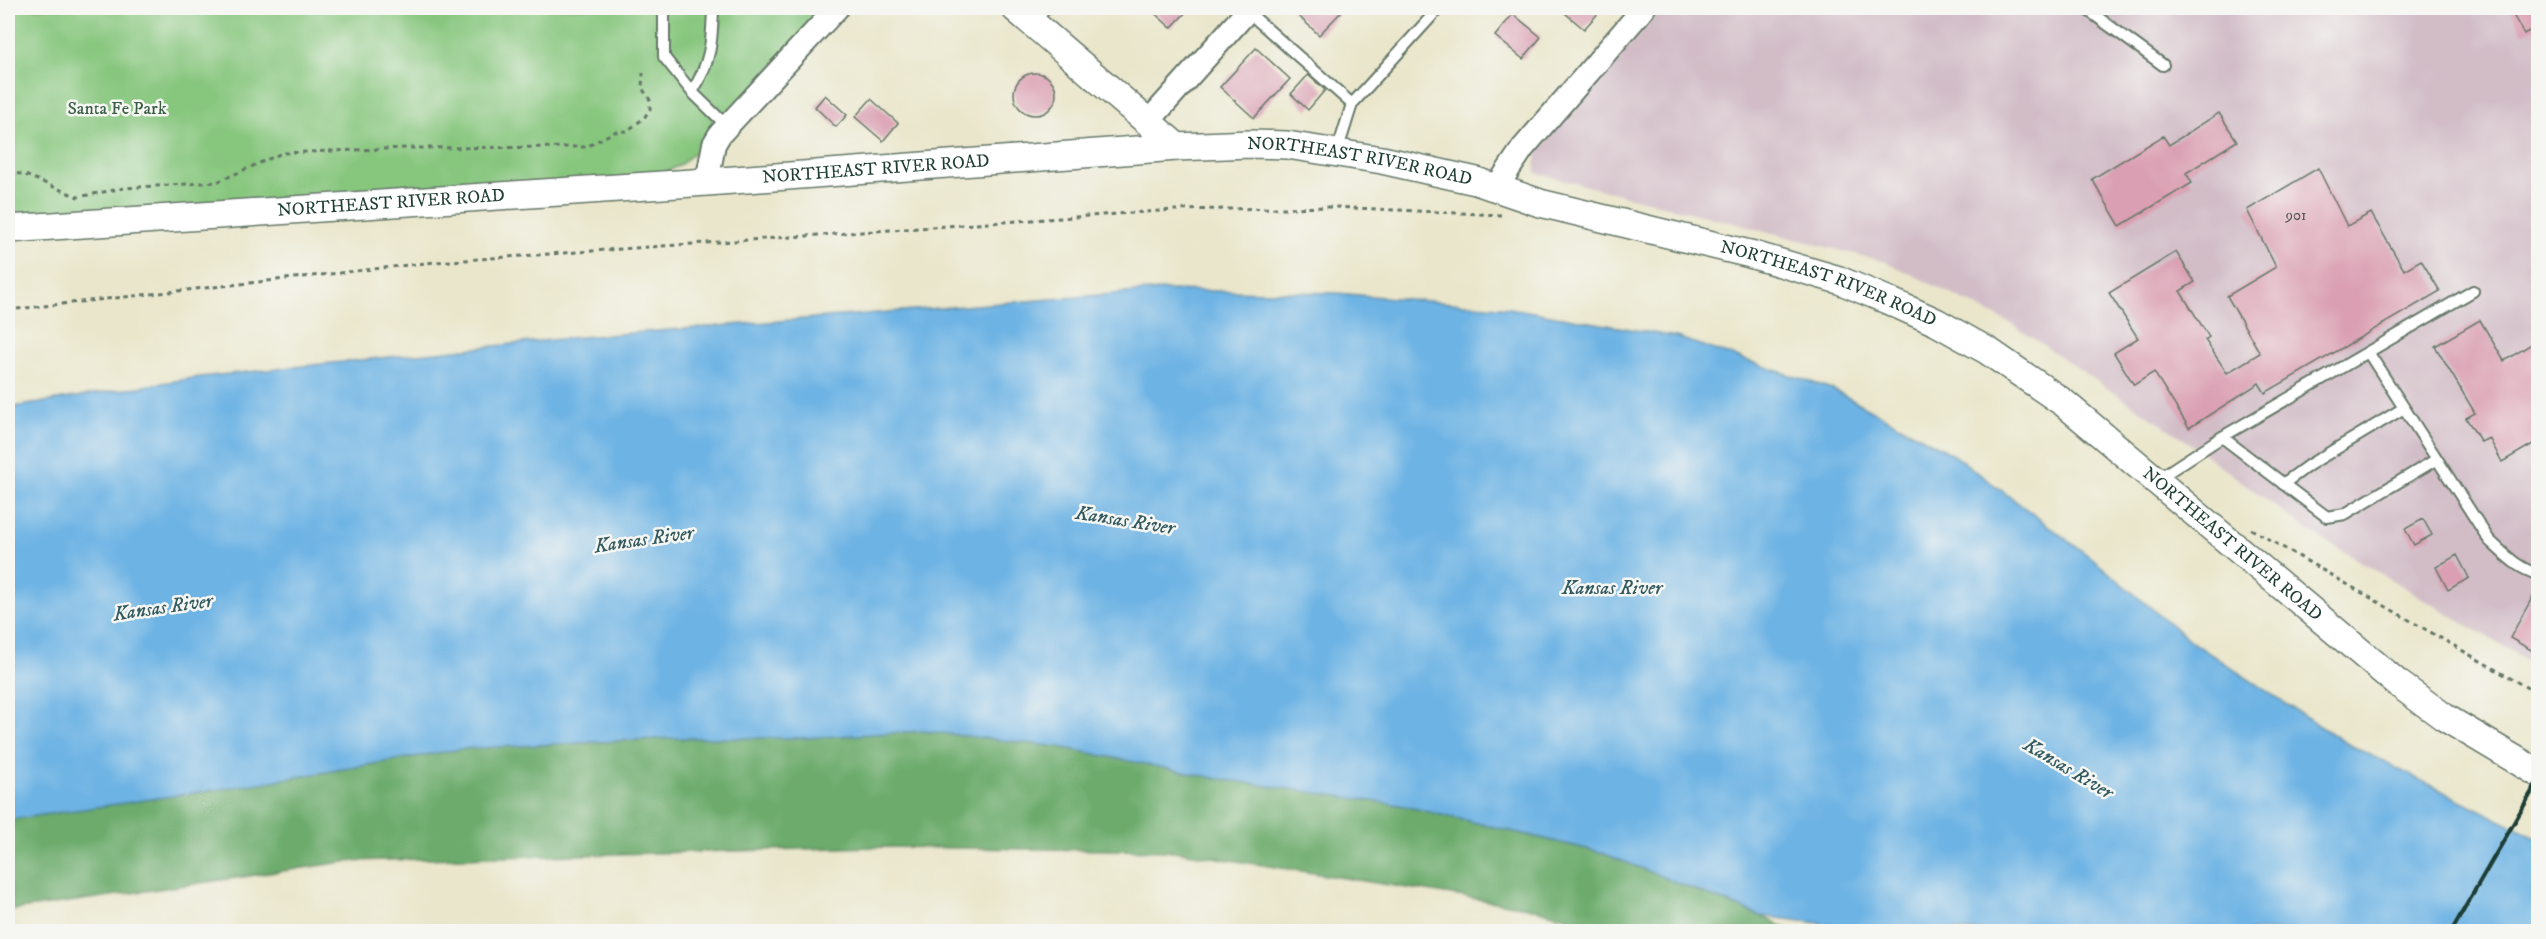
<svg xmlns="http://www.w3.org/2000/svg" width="2546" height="939" viewBox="0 0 2546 939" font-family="'IM FELL DW Pica',serif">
<rect width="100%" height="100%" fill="#f6f6f2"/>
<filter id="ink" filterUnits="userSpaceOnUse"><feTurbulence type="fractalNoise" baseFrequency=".0167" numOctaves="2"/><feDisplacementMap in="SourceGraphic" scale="12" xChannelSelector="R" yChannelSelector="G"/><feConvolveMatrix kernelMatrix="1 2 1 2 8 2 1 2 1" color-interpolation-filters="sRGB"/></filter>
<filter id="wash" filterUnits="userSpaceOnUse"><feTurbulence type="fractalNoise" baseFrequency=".008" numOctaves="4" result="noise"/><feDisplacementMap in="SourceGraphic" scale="24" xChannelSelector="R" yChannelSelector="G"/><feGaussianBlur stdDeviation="1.35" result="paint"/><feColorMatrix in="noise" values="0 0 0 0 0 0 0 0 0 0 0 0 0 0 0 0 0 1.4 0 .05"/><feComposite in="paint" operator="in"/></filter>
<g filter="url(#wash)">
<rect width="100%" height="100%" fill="#eae6cb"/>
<path fill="#d2bdc7" d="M1662,8H2538V667L2309,531L2188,442L2010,323L1886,262L1536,173L1535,163L1539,149Z"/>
<path fill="#86c67d" stroke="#528258" stroke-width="1.5" d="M8,8H826L697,150L680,165L655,177L8,219Z"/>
<path fill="#6cab6c" stroke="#467450" stroke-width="1.5" d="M924,731L1060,747L1214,778L1400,805L1600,852L1761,916L1793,931H1618L1527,907L1174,851L881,847L351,861L8,911V820L261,783L461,749L675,738H805Z"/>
<path fill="#6db3e4" stroke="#46788c" stroke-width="1.5" d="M1163,290L1336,293L1510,308L1676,337L1832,389L1954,455L2089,556L2192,642L2344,742L2538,839V931H1884L1761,916L1600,852L1400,805L1214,778L1060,747L924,731L805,738H675L461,749L261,783L8,820V408L200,377L570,338Z"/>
<g id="blocks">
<path fill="#da9fb2" d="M1149,8H1190L1171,28Z
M1290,8H1345L1319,35Z
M1559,8H1603L1584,29Z
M2509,8H2538V26L2524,34Z
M1513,14L1541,37L1523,59L1495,36Z
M1256,48L1290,79L1254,118L1220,87Z
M1014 94a21 21 0 1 1 42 0a21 21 0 1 1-42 0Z
M1308,75L1325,90L1308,110L1291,94Z
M825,95L847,115L836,127L815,107Z
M871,99L898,123L883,141L855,117Z
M2219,113L2237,141L2186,173L2192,183L2120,226L2092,179L2163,136L2169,145Z
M2318,168L2347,226L2371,213L2404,270L2421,260L2440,291L2265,393L2259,383L2189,428L2154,372L2134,385L2114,353L2138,338L2109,293L2176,252L2195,282L2180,291L2209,337L2205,340L2227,373L2260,353L2227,296L2276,267L2247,210Z
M2480,320L2504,361L2538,340V441L2502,462L2489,438L2481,442L2466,418L2475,413L2435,346Z
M2423,519L2432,535L2414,545L2405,529Z
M2457,555L2469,578L2448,590L2436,567Z
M2538,587V654L2510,638Z"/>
</g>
</g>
<g filter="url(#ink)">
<use href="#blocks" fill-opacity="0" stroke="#667869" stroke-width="1.5"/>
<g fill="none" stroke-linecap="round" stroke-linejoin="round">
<defs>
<path id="service" d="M664,8V57L692,92L727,126
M2085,8L2163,65
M1247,11L1352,104
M1033,23L1046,8
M692,92C711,62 712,42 713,8
M1337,152L1352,104L1439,8
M2368,352L2489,540C2504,554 2518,569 2538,574
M2222,437L2327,517L2345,514L2437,459
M2156,480L2222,437L2473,291
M2283,484L2309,465L2404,408"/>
<path id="minor" d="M1148,122L1250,8
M707,182L714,144L720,134L837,8
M1496,188L1523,148L1644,8"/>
<g id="tertiary">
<path d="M1015,8L1177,147"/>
<path id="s1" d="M8,229L707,182L1177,147L1250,144L1287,145L1382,160L1476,181L1540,203L1750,254L1839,280L1887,300L1936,322L1988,351L2064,403L2396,682L2444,717L2538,773"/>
</g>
</defs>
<use href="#service" stroke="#667869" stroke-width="14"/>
<use href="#minor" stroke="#667869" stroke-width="26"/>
<use href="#tertiary" stroke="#667869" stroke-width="30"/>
<path stroke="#667869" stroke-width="3" stroke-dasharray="4.5 4.5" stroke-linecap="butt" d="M8,173L23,174L78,197L124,188L217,182L282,153L407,148L586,147L614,132L627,131L644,118L650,109V100L642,88L643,73
M8,310L436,262L1174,210L1333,207L1501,215
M2251,529L2538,694"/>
<use href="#service" stroke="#fff" stroke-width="10"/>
<use href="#minor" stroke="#fff" stroke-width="22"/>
<use href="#tertiary" stroke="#fff" stroke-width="27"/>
<path stroke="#1f3d34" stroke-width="4.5" d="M2451,932L2538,781"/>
</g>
</g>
<g text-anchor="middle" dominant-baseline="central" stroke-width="5" stroke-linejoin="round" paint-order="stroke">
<g font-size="15" fill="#4e5654">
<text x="2296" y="215">901</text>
</g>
<g font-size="18" fill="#395f46" stroke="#f6f6f2">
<text x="117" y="109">Santa Fe Park</text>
</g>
<g font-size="18" fill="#1f3d34" stroke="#f6f6f2">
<text stroke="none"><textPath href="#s1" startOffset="1356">NORTHEAST RIVER ROAD</textPath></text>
<text stroke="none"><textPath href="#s1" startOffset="870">NORTHEAST RIVER ROAD</textPath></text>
<text stroke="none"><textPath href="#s1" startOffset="384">NORTHEAST RIVER ROAD</textPath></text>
<text stroke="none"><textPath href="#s1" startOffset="1842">NORTHEAST RIVER ROAD</textPath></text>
<text stroke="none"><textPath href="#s1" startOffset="2328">NORTHEAST RIVER ROAD</textPath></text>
</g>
<g font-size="20" font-style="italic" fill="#325a60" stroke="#f6f6f2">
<text transform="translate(1125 521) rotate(9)">Kansas River</text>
<text transform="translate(644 540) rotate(-8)">Kansas River</text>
<text x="1612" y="588">Kansas River</text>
<text transform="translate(163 608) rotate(-8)">Kansas River</text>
<text transform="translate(2068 769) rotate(31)">Kansas River</text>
</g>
</g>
<rect width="2546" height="939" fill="none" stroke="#f6f6f2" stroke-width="30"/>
</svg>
